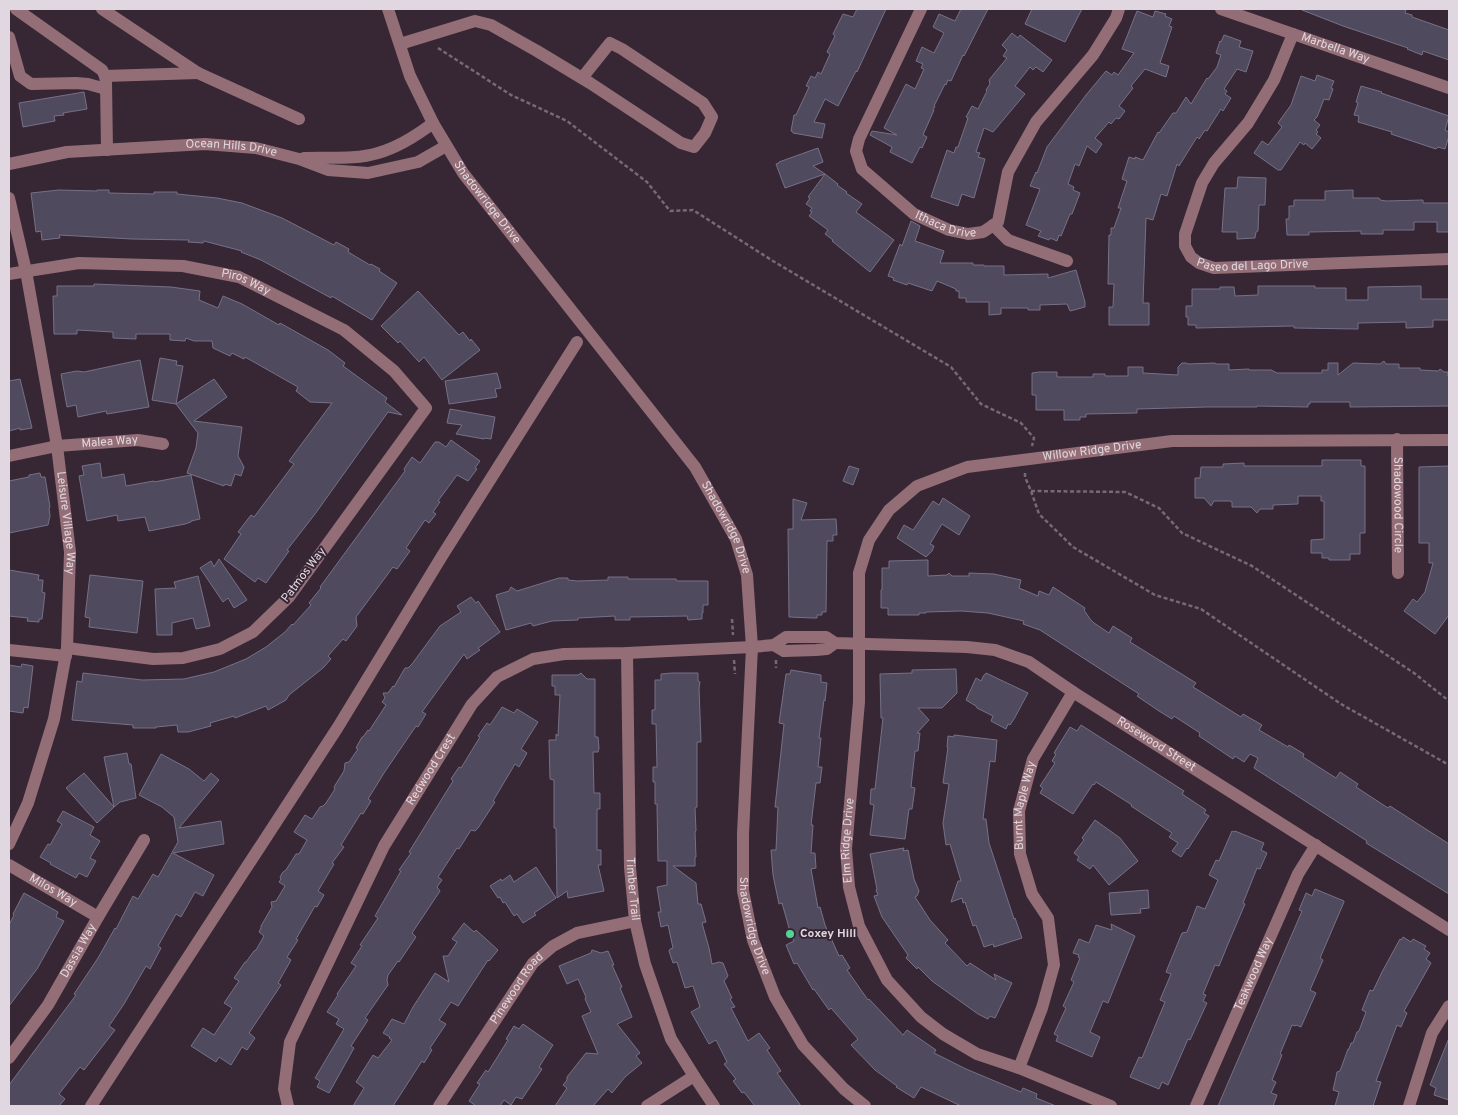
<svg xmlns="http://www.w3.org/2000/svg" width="1458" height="1115" viewBox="0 0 1458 1115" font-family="Overpass,sans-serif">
<rect width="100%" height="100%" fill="#372735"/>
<path fill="#4f4a5e" stroke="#767187" d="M857,9H886L857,72L856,71L838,106L825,99L814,122L825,124L822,138L793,133V132L791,131L794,115H796L809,87L806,86L811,76L815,78L818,72L821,74L830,54L827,52L835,36L833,34L843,14L853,17Z
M961,9H988L964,56L963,55L951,81L948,80L946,85L945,84L934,106H935L933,110H934L923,135L927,137L922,148L920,147L912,163L890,152L892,147L870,135L872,131L897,135L884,128L906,84L915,89L924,69L921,68L923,64L916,61L922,47L934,53L944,33L933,27L939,14L955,21Z
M1032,9H1082L1065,42L1025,24Z
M1302,9H1406L1405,13L1412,15V17L1449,30V60L1423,51L1422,55L1407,49L1408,48L1343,26L1302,10Z
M1137,11L1153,17L1155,11L1166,14L1165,16L1172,19L1169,26L1172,27L1160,63L1169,66L1166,77L1145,69L1131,86L1133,88L1119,106L1125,111L1119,119L1116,118L1111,124L1109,122L1095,138L1102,144L1096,153L1087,146L1079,166L1075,164L1068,184L1074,187L1073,190L1080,193L1072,214H1070L1061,236L1059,235L1057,241L1050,238L1049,240L1038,236L1041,231L1026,225L1040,189L1030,186L1036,172L1037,173L1047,147L1086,95L1106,71L1112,75L1114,72L1118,75L1134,53L1122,49Z
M1012,33L1018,38L1020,35L1052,60L1043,72L1036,67L1033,70L1030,67L1015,86L1025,94L993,132L984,128L976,152L980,153L978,157L985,159L974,198L962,194L958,206L931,197L947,150L954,153L956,147H958L968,118L966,117L972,106L978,109L987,91L986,90L990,84L989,80L1007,58L1003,56L1007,50L1002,45Z
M1224,35L1241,41L1239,47L1253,51L1246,72L1237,69L1224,89L1227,91L1225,94L1231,98L1223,111L1221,109L1207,131L1205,130L1199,139L1197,137L1179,166L1177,164L1167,196L1161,194L1153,220L1146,218L1143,303H1149V325H1109V307H1113L1114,284H1108L1109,235H1111V228H1114L1121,208H1118L1127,181L1122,179L1129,157L1135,159V157L1143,160L1158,132L1159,133L1173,113H1176L1186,97L1191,104L1207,78L1208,79L1217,67L1221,55L1216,53L1220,41L1221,42Z
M1317,75L1334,81L1331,88L1333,89L1329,100L1324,99L1317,117L1314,120L1320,125L1316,130L1318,132L1316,134L1321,138L1312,149L1305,143L1304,145L1300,142L1281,170H1278L1254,153L1262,141L1268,145L1282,127L1278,123L1291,105L1301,76L1315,81Z
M1361,86L1382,92L1381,93L1449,116L1445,130L1449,132V136L1445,149L1438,147L1436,149L1391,134L1392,132L1358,122L1359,116L1354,115L1358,103L1356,102Z
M84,92L87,109L63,113L64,115L54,116L55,121L23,127L19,103Z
M818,148L823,162L813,166L825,174L785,188L776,164L779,163V162Z
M825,174L838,184L837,185L847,192L846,193L862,204L856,212L894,240L870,272L832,241L833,240L825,234L828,230L809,216L812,212L810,211L812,208L806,204L810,198L808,197Z
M1238,177L1266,178L1265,205H1259L1258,231L1256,232L1255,238L1237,239V232H1222L1225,188H1237Z
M59,190L97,191V190H109V193L154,194V192H177V194L217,198L242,203L282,218L334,245L336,242L349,249L348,252L370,265L371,264L380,269L379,271L397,283L372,320L332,296L331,298L261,260L241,252L242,251L204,241L203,243L188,242L189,240L132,239L59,235L60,238L42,240L41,231L36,232L31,193Z
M1353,190V198H1379L1380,200L1386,201L1423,200V203H1449V232H1437V222H1414V230H1383V234H1361V231L1309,232V235H1287L1286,219H1289V206H1294V200H1325V191Z
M911,221L920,226L915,241L944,251L940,263H973V265H984V266H1004V275L1048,274V278L1076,270L1085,302V307L1070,311L1067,304L1040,305V310H1028V308H1001V314L989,315V302H966V298H959V291H956V289L937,281L932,291L908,283L907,285L893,280L894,278L888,276L900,244L902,246Z
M94,284L171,287L200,291L199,300L218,308L223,296L242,304L279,325L280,323L328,350L345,363L343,366L387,398L385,402L402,415L388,412L315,514L287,550L289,551L266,583L258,578L255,582L224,559L241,534L238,532L251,515L254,517L294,464L289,461L332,403L310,402L296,391L298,387L245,357L244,359L232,353L230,356L213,348L212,341H194L186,338L185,341L170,340V334H136V339L113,338V332L77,330V334H54L53,296H57V286H94Z
M1258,286H1315V288H1346V300H1368V287L1421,286V299H1449V320H1433V327L1406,328V322L1358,323V329L1294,328V326L1196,328V325H1188V317H1186V306H1192V289H1220V287H1234L1235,296L1258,295Z
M418,291L459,335L463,332L470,341L471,339L480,350L442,380L424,357L419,362L400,341L398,343L381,326Z
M160,358L177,361L176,365L183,366L176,404L152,400Z
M140,360L149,407L107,414L106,411L78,417L76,405L67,407L61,374L77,371L84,372Z
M1384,361L1386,364H1399V368H1420V370L1438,371L1440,369L1444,372H1448V376H1449V406L1350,407V402H1310V404H1308V407L1257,406V407H1207L1137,409V413L1086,414V417H1080V420H1064V410H1036V395H1032V373L1039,372H1057V377H1093V374H1105V376H1128V367H1143V373L1178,375V367L1182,363H1186L1188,364L1215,363L1216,364H1229V370L1249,369V370H1271L1277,373H1322V370H1328V363H1338V375L1353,363L1380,364Z
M497,373L501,388L495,389L497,397L449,404L445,381Z
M20,379L32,428L20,430V428L9,431V381Z
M214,379L227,397L194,421L242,427L238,456L244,467L241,476L235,474L231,486L225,484L224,486L187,473L196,448L198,433L176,404Z
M450,409L495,417L491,439L484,438V439L456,434L462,425L447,423Z
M451,440L480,461L475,468L477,469L468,481L457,475L438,501L440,502L433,512L436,514L429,523L425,520L406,548L410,551L397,569L393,567L356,617L357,626L346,641L343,639L328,656L331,659L323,668L289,695L286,700L268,710L266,706L235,718L234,716L210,723L211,726L188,732H178L177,725L156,727V728H133V725L72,720L77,681L82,682L83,673L142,680L184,679L214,672L246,659L266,647L285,632L292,624L293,625L311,605L309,603L321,588L320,587L405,471L404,469L412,457L420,463L435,442H439L446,447Z
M1322,460H1361V466H1365V533H1360V554H1350V560H1329V558H1322V553H1311V540L1324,539V501H1321V496H1298V504L1273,505V509H1260L1257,513L1251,507H1232V502L1230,501H1214L1211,506L1204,498H1195V478H1200L1201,467H1223V464L1244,463V466H1322Z
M100,463L102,478L124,474L126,486L154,481V482L191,475L200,519L191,521V522L185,524L149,531L145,517L118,521L117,515L87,521L79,476L84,475L82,466Z
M849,466L859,469L853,485L843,481Z
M1449,466V615L1435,634L1404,611L1413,599L1417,602L1425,592L1433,563H1429V543H1419V467Z
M40,473L41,477H45L50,507L49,508L50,516L48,525L9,533V481L29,477V475Z
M943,498L970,516L959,535L942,524L930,544L934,546L932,551L926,557L897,538L904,525L913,530L933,501L939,505Z
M793,499L807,503L801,520L836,519L837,535H833V541H827L826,612H822V615H817V618H813L789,617L788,529H793Z
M219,559L247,600L234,608L228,598L223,602L200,568L211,561L214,567Z
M928,560V576L947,575L949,573L952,576H969V573L994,574L1021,580L1019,588L1038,596L1039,591L1049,595L1053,587L1085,608L1084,610L1090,619L1094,623L1109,633L1113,626L1132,638L1130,642L1196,683L1193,687L1241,717L1243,714L1262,725L1259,730L1288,747L1289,745L1304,754L1303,757L1336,778L1340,772L1358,784L1356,787L1388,808L1390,806L1449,844V894L1366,843L1367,841L1254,768L1258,758L1250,754L1244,762L1235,756L1233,759L1199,736L1200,733L1174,716L1172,719L1159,711L1137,696L1139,694L1040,630L1023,624L1024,621L988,613L961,611L926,612V613H919V615H888V608H881V590H882V568H889V561Z
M9,570L39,575L38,580H43L42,592L45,593L42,619H39V622L27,621L28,618L9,616Z
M90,575L143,581L137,633L89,627L90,618L85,617Z
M198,576L210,626L196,629L193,618L172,623V635H157L155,589L176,588L174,582Z
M608,577H628V579H676L677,581H708V605H703V613H702V619H700L688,620L687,616L630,617V620H615V616L578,618V620L552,621L533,626L531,623L506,630L496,595L509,591L511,587L517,591L559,578H568V580L577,581L608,580Z
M471,597L476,603L478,601L500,632L478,648L480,650L467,659L464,654L422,712L426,714L418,727L416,726L384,773L368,799L371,801L363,814L361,813L341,845L344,847L332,863L334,864L318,891L324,895L317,907L315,906L296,939L298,940L287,957L291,960L278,983L281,985L249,1033L255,1038L247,1050L242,1047L231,1065L219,1057L216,1062L191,1046L203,1028L214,1035L232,1008L224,1003L239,981L234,978L245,962H246L254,951L256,950L264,936L259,932L261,928V926L272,907L271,902L276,901L285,886L279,882L281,879L280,877L283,872L286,870L296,854H299L307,840L294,832L305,815L312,819L320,807L323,806L326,803L335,789L334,787L344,771L345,763L349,762L358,749L356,748L362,737H363L368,730L369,731L386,705L382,702L385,698L383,693H388L393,686L394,687L405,668H408L412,664L440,626L461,612L457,606Z
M22,664L33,666L28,708L24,707L23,713L9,711V665L21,667Z
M956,669L957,693L942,708H918L929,720L917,733H920L918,751H915L911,787L915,788L912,809H909L905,839L870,835L874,805L870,804L871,789H875L883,718H881L880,674L912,673V670Z
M791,670L821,675V682L827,683L825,701L824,700L819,738H821L818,767H822L820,783H816L811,825H813L811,853H815L816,868L811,869L818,908L820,907L825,925L839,956L842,955L850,968L847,970L868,1000L869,999L903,1035L907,1030L936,1050L934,1053L966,1069L1021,1092L1023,1088L1037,1094L1036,1098L1056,1106H961L921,1087L914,1098L896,1087L897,1086L875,1070L851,1045L858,1039L831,1008L829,1010L814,989L813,990L797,963L794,964L786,945L794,941L791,935L782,903L779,904L773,875L771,850H776L778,807H775L784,724L779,723L786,674H790Z
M581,673L587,679H595V737H598L599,748L598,752H593L594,793H600V809H597V850H601V865H598L604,891L568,898L567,891L557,898L556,828H554V780L550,779L549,740H556V734L558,736L560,695H555V686H552V675H578Z
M672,673H698V681L700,682L699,688L701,742H697V807L695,808L696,831L695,832L696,857H695V866H673L696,883L698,904H701L706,922L702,923L709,948L712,964L719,962L723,963L728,976L724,981L732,998L730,999L735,1007L731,1008L748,1041L759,1033L770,1048L767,1050L781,1071L777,1073L801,1106H755L744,1092L742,1093L733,1081L736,1079L724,1064L727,1062L716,1040L709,1044L691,1012L700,1007L693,986L685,988L677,962L673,963L669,951L670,949L673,948L668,925L661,927L658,912H661L657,887L667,885V861H658L657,804H655V782H653V767H657L656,724H652V710H655V680H661V674Z
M986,673L1028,693L1014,719L1010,725L1008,724L1006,729L991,721L993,716L977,708L976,706L966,700L976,678L981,681L984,675H985Z
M502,707L514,713L517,709L538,722L521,749L527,753L519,767L515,764L493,801L495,802L478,828L475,831L471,830L459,849L457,848L438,877L442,880L437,887L440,891L412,933L416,937L399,962L398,961L388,975L387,980L388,985L365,1018L368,1020L351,1046L354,1048L329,1093L317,1087L320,1081L315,1078L344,1029L336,1024L339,1019L327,1012L338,995L337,994L356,966L351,963L362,946L360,945L378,918L375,916L401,871L399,870L411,853L409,852L453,781L451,779L459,767L461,768L480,737L478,736L487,723L490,725Z
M1081,725L1184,791L1182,794L1206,810L1204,813L1209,816L1188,849L1187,848L1181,857L1172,851L1178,843L1169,837L1172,833L1131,806L1132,805L1096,782L1094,785L1093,784L1073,814L1040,793L1043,788L1040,786L1055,763L1052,761L1056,754L1054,753L1070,727L1077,731Z
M954,735L997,740L995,762L990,761L983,819H986L989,843L1014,919L1015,918L1022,938L994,947L993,944L984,947L976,925L973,926L965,902L963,903L962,898L951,902L958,881H961L950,844L946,845L943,823L949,784L943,783L948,747H947L948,736L954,737Z
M127,753L129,764H131L136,798L120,802L114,807L104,757Z
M161,754L189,769L204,781L211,773L219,780L179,828L221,821L224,844L173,853L214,875L203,896L195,892L181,917L176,914L158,946L161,948L150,969L146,966L124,1004L109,1026L115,1030L84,1070L80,1067L59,1094L65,1099L59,1106H9V1085L76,995L74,994L98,958L115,928L116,929L133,896L138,899L153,874L158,877L178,842L174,817L162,807L139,795Z
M84,773L114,807L97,823L66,788Z
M63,811L94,827L90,835L100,841L90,858L96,861L87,877L79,873L76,878L50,864L51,863L40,857L48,844L50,845L62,824L57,821Z
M1095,820L1120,838L1138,861L1109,885L1093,865L1090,869L1077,860L1079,857L1074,853L1084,840L1082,838Z
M1232,831L1234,832L1235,831L1264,843L1261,850L1267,853L1260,869L1257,868L1243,903L1245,904L1228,944L1219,966L1215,965L1203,994L1206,995L1203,1001L1207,1003L1190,1040L1188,1039L1168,1085L1162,1082L1159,1089L1130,1077L1139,1057L1142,1058L1165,1002L1160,1000L1171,974L1166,972L1182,933L1187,932L1197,906L1205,909L1218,880L1209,875L1216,860L1219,861Z
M904,848L903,851L908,850L914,879L919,891L917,896L915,897L930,920L948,940L945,943L967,966L970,963L996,980L994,974L1012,983L995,1018L990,1016L988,1019L978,1014L932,981L918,967L917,969L906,958L908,955L882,917L874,896L878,895L876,890L877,889L870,854Z
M536,867L556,898L534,913L536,915L523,923L517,914L514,916L505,902L503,903L500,897L498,898L490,886L501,879L502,881L510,875L514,882Z
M1315,889L1344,901V902L1320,958L1323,960L1310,990L1316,993L1301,1027L1296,1025L1295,1026L1292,1025L1280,1054L1282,1055L1272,1080L1276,1082L1271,1093L1277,1095L1273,1106H1218L1302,911L1299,910L1306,893L1312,896Z
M1148,890L1149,908L1140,909L1141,913L1111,915L1109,893Z
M24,893L58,912L56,917L64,921L37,969L9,1006V925L14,915L13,914Z
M464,923L474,932L476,930L498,950L489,961L488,960L458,1006L451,1002L439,1020L446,1024L430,1048L432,1050L424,1063L422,1061L393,1106H353L364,1088L356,1082L373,1055L378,1058L392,1040L389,1038L390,1037L383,1033L392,1019L404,1024L413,1007L435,973L449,982L443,956H448L457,942L452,939Z
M1111,924L1135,936L1108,1003L1103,1001L1090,1032L1100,1037L1092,1057L1056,1041L1058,1036L1054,1034L1066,1008L1063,1006L1074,982L1071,980L1080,958L1078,957L1079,955L1073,953L1079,939L1089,943L1096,925L1112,930Z
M1403,937L1411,942L1413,939L1426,946L1424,949L1430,953L1426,959L1431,963L1404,1011L1407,1013L1401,1027L1397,1025L1376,1081L1381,1082L1373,1106H1335L1339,1092L1333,1090L1336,1077L1337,1072L1340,1071L1348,1049H1349L1351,1043H1353L1357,1032L1359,1031L1366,1012L1362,1010L1370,990L1373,991L1382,972L1400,939L1401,940Z
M592,950L601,953L608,951L614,965H612L622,987L620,988L632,1017L617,1024L640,1053L636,1056L642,1063L625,1077L612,1093L608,1089L593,1106H555L567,1088L563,1085L567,1080V1077L586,1053L598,1054L582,1016L591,1012L585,999L586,997L578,979L567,984L559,966L591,953Z
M523,1024L553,1045L539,1067L542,1069L522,1099L516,1097L511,1105L504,1100L500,1106H476L469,1101L480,1084L477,1083L486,1070L488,1072L508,1040L506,1039L514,1026L519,1029Z
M1449,1038V1100L1434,1095L1436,1088L1430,1085Z"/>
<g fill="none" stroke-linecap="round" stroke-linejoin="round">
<path stroke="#766875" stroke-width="2.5" stroke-dasharray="4 2.5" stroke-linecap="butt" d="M438,48L511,95L567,121L647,182L670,211L693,210L773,261L951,367L981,404L1021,423L1034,438L1032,446
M1025,473V477L1031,491L1039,514L1073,547L1155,595L1201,609L1341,704L1449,765
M1031,491L1125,492L1159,508L1182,533L1252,566L1414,673L1449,701
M732,619L733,635
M734,660L735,674
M776,660V668"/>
<g stroke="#946e76" stroke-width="12">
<path d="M16,9L102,70L105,76L106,82L107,150"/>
<path d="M102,9L198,73L105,76"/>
<path id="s1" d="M388,9L410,76L433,123L463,173L695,467L736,539L747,575L752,647L743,834V891L753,940L775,997L803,1045L844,1089L865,1106"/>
<path id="s2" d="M921,9L859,139L856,151L862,169L914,214L949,230L968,234L983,232L998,222L1008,172L1036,122L1093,55L1116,18L1119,9"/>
<path id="s3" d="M1221,9L1449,88"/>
<path id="s4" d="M1293,34L1274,80L1248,123L1214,163L1202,183L1185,234V246L1191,257L1199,263L1214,268L1449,259"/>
<path d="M9,37L20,76L31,84L76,83L88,84L106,89"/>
<path d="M400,44L475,21L491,25L537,51L590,83L681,143L694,147L705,133L712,117L703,103L622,49L610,43L582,78"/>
<path d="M198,73L299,119"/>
<path d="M304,158C328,157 355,160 378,153C399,147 416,136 433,123"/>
<path id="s5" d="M9,164L67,152L205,144L256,148L299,159L328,170L368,173L418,162L446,146"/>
<path id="s6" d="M9,198L26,271L57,446L70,552L67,648L54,719L28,803L9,844"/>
<path d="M993,225L1008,240L1067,261"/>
<path id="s7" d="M9,274L79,263L183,266L239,277L344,330L394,371L426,408L289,597L253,632L220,649L183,658L153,659L67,648"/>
<path id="s8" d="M1397,439L1398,573"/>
<path id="s9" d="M9,456L57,446L138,440L163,444"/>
<path d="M774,645L784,651L816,650L827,649L835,643"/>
<path d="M9,650L66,656"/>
<path id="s10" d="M627,653L630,867L635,921L645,964L671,1039L694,1076L714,1106"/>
<path id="s11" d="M9,865L98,917"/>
<path id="s12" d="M9,1058L48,1005L98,917L144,840"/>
<path id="s13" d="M1019,1068L1042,1008L1054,965L1048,918L1032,894L1020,854L1019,811L1033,759L1073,692"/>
<path d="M91,1106L338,727L442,556L577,342"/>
<path id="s14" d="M288,1106L284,1089L290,1042L384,846L472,704L497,677L533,659L564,654L627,653L752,647L774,645L786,637H826L835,643L967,647L995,650L1029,662L1073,692L1449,930"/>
<path id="s15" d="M439,1106L533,963L553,946L577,933L635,921"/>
<path d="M647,1106L694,1076"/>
<path id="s16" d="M1111,1106L1019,1068L977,1054L943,1034L921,1017L887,980L859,926L849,887L846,849L859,702V573L869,540L889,510L917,486L967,467L1172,441L1449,440"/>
<path id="s17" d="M1196,1106L1298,874L1316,845"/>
<path d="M1409,1106L1432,1033L1449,1006"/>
</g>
</g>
<circle fill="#53d396" stroke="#372735" stroke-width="2" cx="790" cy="934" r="5"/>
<g text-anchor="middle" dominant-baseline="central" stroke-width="4" stroke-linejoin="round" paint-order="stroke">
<g font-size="12" fill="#e1d7e0" stroke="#372735">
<text stroke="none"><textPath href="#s3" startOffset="121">Marbella Way</textPath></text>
<text stroke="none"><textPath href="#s5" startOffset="224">Ocean Hills Drive</textPath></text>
<text stroke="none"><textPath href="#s1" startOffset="219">Shadowridge Drive</textPath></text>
<text stroke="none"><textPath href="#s2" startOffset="278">Ithaca Drive</textPath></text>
<text stroke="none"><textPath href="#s4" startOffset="318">Paseo del Lago Drive</textPath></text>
<text stroke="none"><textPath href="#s7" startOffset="240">Piros Way</textPath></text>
<text stroke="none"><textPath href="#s9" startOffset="102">Malea Way</textPath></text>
<text stroke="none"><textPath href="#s16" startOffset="964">Willow Ridge Drive</textPath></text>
<text stroke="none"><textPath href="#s8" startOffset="66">Shadowood Circle</textPath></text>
<text stroke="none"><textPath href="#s6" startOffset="330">Leisure Village Way</textPath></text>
<text stroke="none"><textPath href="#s1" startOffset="624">Shadowridge Drive</textPath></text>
<text transform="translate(304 575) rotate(-53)">Patmos Way</text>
<text stroke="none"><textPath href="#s14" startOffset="1181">Rosewood Street</textPath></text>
<text stroke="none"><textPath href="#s14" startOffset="372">Redwood Crest</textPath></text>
<text stroke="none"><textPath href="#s13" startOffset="276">Burnt Maple Way</textPath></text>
<text stroke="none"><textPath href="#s16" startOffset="409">Elm Ridge Drive</textPath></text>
<text stroke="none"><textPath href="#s10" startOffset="236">Timber Trail</textPath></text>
<text stroke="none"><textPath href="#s11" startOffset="51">Milos Way</textPath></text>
<text stroke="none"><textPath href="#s1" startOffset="1029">Shadowridge Drive</textPath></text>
<text stroke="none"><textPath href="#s12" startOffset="128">Dassia Way</textPath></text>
<text stroke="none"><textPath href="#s17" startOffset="144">Teakwood Way</textPath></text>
<text stroke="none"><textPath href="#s15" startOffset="141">Pinewood Road</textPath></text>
</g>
<g font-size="12" font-weight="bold" fill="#e1d7e0" stroke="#372735" text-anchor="start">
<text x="800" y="934">Coxey Hill</text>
</g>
</g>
<rect width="1458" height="1115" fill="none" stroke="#e1d7e0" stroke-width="20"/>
</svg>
